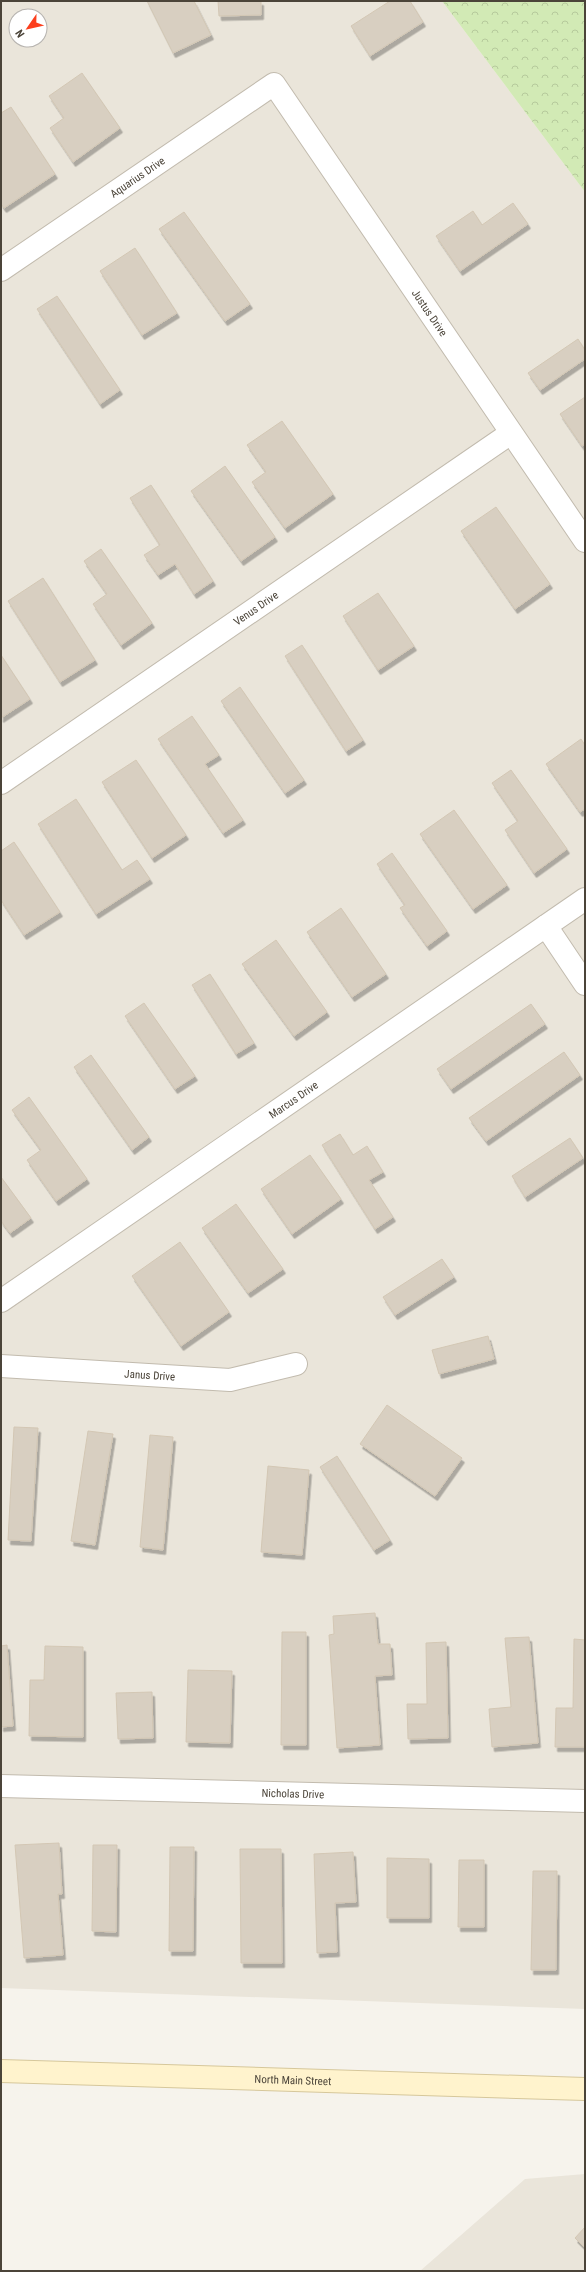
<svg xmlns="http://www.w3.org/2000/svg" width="586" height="2272" viewBox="0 0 586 2272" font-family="'Roboto Condensed',sans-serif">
<defs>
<pattern id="forest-crowns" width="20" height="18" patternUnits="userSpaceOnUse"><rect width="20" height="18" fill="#d2eab5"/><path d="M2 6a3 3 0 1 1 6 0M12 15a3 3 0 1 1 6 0" fill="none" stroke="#b6ca9c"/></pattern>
<filter id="shadow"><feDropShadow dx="2.5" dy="4.5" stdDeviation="0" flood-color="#0004"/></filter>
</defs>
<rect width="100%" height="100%" fill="#f6f3ec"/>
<path fill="#eae5da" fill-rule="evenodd" d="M1,1H442L585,192V2009L1,1988ZM16,16H40V40H16Z
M585,2174V2271H420L525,2179Z"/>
<path fill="url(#forest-crowns)" d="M442,1H585V192Z"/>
<path fill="#d8cfc1" stroke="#d3c7b4" filter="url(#shadow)" d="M147,1H194L211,35L173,53Z
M218,1H261V15L219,16Z
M390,1H410L423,22L370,56L351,26Z
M82,73L120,128L73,162L50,128L64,118L49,96Z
M11,107L55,174L4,208L1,204V113Z
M513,203L528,224L460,271L436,236L473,211L482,225Z
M184,212L250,304L225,321L159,229Z
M135,248L177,313L142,335L100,271Z
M57,296L120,390L100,404L37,309Z
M578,339L585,350V359L540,390L528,373Z
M585,397V444L582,446L560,414Z
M282,421L333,494L285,528L252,482L266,472L247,445Z
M225,466L275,537L241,561L191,491Z
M151,485L213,581L194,594L175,564L158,575L144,555L160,545L130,498Z
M496,507L550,584L515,609L461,531Z
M101,549L152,623L121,645L93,604L107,594L84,561Z
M43,578L95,660L60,682L8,601Z
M378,593L414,646L378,670L343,616Z
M302,645L363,740L346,751L285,656Z
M1,655L30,699L1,718Z
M240,687L304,780L285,793L221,701Z
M192,716L219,755L205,764L243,820L223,833L158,739Z
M581,739L585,745V809L580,812L546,764Z
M136,760L186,835L152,858L102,782Z
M511,770L567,849L534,873L505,830L518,821L492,783Z
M76,799L122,870L137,860L150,879L96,914L38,824Z
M454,810L507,885L473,909L420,834Z
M14,842L60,912L24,935L1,900V851Z
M392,853L447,931L427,946L400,908L405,905L377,864Z
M341,908L386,974L352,997L307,932Z
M276,940L327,1012L294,1036L242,964Z
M210,974L254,1043L236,1054L192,985Z
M144,1003L195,1076L175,1089L125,1016Z
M531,1004L545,1024L451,1089L437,1069Z
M564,1052L580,1075L486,1141L469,1118Z
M91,1055L149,1137L132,1150L74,1067Z
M29,1097L87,1179L56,1201L27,1160L41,1150L12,1110Z
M340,1134L353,1155L367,1146L383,1172L369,1180L393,1217L375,1229L322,1145Z
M570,1138L583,1158L525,1197L512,1176Z
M310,1155L341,1199L292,1234L261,1189Z
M1,1177L31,1218L10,1233L1,1221Z
M236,1204L283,1269L248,1293L202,1228Z
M180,1242L229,1312L181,1346L132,1276Z
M442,1259L454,1277L395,1315L383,1297Z
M488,1336L494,1359L439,1374L432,1350Z
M387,1405L462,1458L435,1496L360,1444Z
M14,1427L38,1428L31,1541L8,1540Z
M88,1431L113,1434L95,1545L71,1541Z
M150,1435L173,1437L163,1550L140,1547Z
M337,1456L390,1540L374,1550L320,1467Z
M268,1466L309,1470L302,1555L261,1552Z
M375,1613L378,1644H390L392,1675L375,1676L380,1745L337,1748L329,1635L334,1634L333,1616Z
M282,1632H306V1745H281Z
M529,1637L538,1743L492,1747L489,1709L511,1707L505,1638Z
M574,1639L585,1640V1747H555L556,1708H573Z
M446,1642L448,1738L408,1739L407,1704H427L426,1643Z
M7,1645L13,1726L1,1727V1646Z
M45,1646L83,1647V1737L29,1736L30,1680H44Z
M188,1670L232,1671L230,1743L186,1742Z
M152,1692L153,1738L118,1739L116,1693Z
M59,1843L62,1894H58L63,1955L24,1958L15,1845Z
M93,1845H117L116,1932L92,1931Z
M170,1847H194L193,1951H169Z
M240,1849H281L282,1963H241Z
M353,1852L356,1902L335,1903L337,1952L317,1953L314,1854Z
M387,1858L429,1859V1918H387Z
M459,1860H484V1927H458Z
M533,1871H557L556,1970H531Z
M585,2227V2248L575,2238Z"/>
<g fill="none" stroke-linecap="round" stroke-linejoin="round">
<defs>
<g id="street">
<path id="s1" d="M1,270L274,84L585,541"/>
<path id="s2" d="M1,783L511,433"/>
<path d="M546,926L585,984"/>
<path id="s3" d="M1,1301L585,899"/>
<path id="s4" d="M1,1366L230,1380L296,1364"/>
<path id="s5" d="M1,1786L585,1801"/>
</g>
<g id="secondary">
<path id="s6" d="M1,2071L585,2089"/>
</g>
</defs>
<use href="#street" stroke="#c2bbae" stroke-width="24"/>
<use href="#secondary" stroke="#d6c79b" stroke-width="24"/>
<use href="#street" stroke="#fff" stroke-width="22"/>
<use href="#secondary" stroke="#fff3cd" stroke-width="22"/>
</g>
<g text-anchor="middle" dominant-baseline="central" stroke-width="3" stroke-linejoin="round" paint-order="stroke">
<g font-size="11" fill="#4b4439" stroke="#fff">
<text stroke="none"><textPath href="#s1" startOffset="165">Aquarius Drive</textPath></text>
<text stroke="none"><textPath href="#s1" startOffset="607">Justus Drive</textPath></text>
<text stroke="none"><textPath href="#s2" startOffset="309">Venus Drive</textPath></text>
<text stroke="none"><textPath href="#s3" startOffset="355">Marcus Drive</textPath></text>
<text stroke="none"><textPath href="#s4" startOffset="149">Janus Drive</textPath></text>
<text stroke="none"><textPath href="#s5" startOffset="292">Nicholas Drive</textPath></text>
<text stroke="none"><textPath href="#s6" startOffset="292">North Main Street</textPath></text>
</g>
</g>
<rect width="586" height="2272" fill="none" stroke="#4b4439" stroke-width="4"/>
<g transform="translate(28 28) rotate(236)"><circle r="19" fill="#ffffff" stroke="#b7b4b0"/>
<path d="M0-3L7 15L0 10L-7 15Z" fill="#fc3f1d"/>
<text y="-6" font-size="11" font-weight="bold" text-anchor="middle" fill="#4b4439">N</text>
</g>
</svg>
